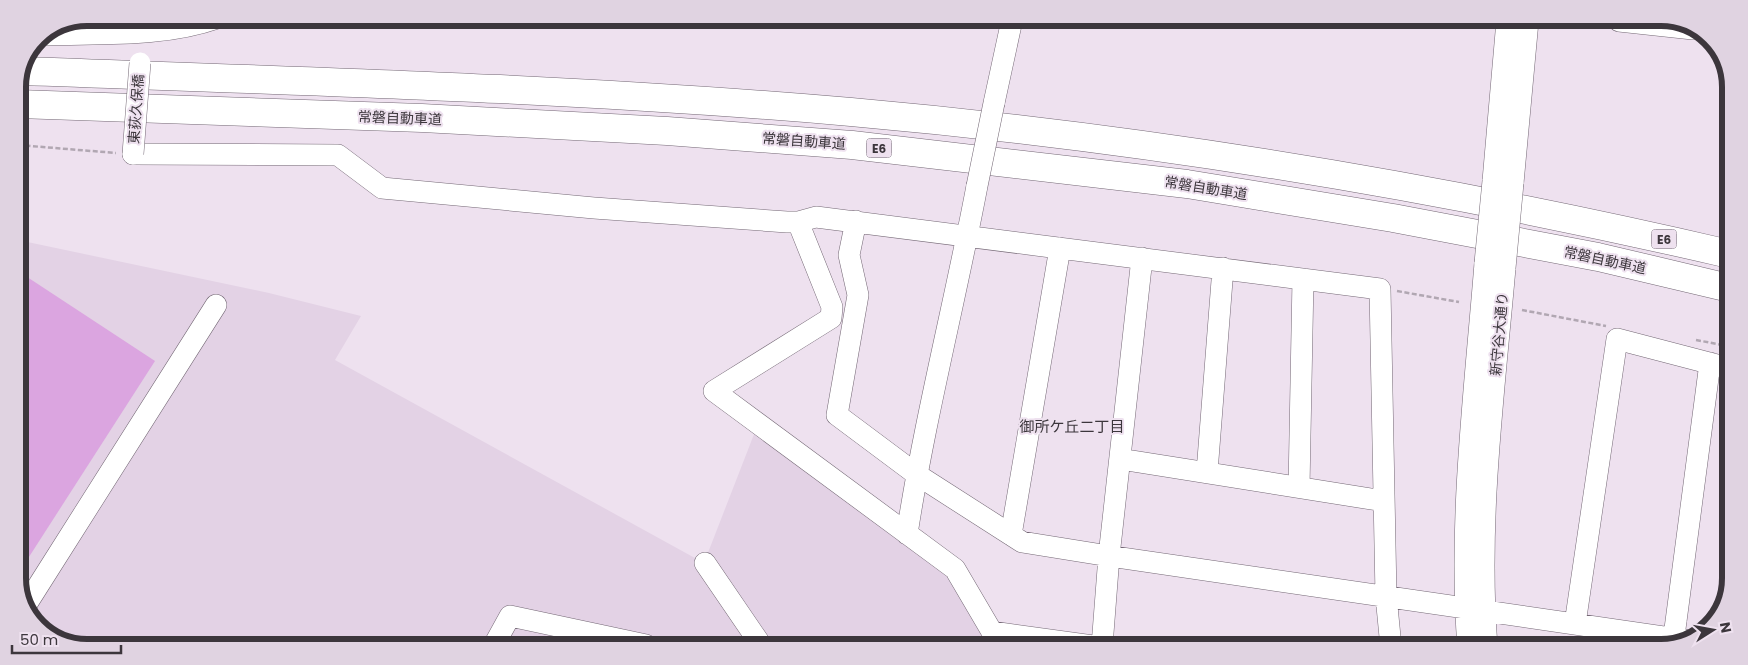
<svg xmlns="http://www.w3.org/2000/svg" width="1748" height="665" viewBox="0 0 1748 665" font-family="Poppins,'Noto Sans JP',sans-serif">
<rect width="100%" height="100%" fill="#eee1ef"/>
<path fill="#e3d2e5" d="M18,240L269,293L361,316L335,360L704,563L758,424L944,563L999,646L65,644L32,620L18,582Z"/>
<path fill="#dba5e0" d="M18,271L155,361L18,574Z"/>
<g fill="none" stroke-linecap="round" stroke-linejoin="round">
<defs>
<path id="minor" d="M1619,21L1693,29
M46,35C102,33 163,37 217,18
M994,103L1012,20
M133,154L338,155L382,188L594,208L787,222H798L816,217L1380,289L1386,596L1391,647
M1493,181L1507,21
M1513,183L1528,21
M856,221L849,255L858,295L837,415L916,474L1022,542L1109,556L1684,640
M798,222L832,307L831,318L714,391L955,569L992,632L997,646
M1120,459L1384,501
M1207,472L1223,268
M1299,487L1303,279
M907,534C925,417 955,302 977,186
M1011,535L1060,248
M705,563L761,645
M26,605L216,305
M1575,624L1617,339L1728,368
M992,632L1093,646
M1673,644L1710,363
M494,645L510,616L646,645
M1102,646L1109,556L1142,258
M1468,647C1458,520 1475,390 1485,263
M1487,647C1477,520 1494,394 1505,268"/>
<path id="highway" d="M23,71C299,81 576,88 851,112C1146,138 1441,187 1729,254
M18,104L422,118L667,131L852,145L1187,184L1393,218L1598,257L1729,288"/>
</defs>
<use href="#minor" stroke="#746875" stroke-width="22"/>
<use href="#highway" stroke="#746875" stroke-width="29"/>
<path stroke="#b1a7b2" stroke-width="2.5" stroke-dasharray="5 2.5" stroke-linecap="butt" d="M18,145L116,153
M1397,291L1459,302
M1522,310L1606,326
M1696,340L1728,346"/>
<use href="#minor" stroke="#fff" stroke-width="21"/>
<use href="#highway" stroke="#fff" stroke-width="28"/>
<defs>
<path id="minor-bridge" d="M133,154L140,63
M977,186L994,103
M1485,263L1493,181
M1505,268L1513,183"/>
</defs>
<use href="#minor-bridge" stroke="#746875" stroke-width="22" stroke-linecap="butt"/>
<use href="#minor-bridge" stroke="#fff" stroke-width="21"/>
</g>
<g text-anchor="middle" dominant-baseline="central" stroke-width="4" stroke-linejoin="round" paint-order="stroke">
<g fill="#eee1ef" stroke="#716972" stroke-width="1">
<rect x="866.5" y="138.5" width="25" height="19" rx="4"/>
<rect x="1651.5" y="229.5" width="25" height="19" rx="4"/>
</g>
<g font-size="12" font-weight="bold" fill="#3c363c">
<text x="879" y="148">E6</text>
<text x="1664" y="239">E6</text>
</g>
<g font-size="14" fill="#3c363c" stroke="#eee1ef">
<text transform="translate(136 109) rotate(-86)">東荻久保橋</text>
<text transform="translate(400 118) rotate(2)">常磐自動車道</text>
<text transform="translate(804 141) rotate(4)">常磐自動車道</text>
<text transform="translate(1206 188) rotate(9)">常磐自動車道</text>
<text transform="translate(1605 260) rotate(12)">常磐自動車道</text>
<text transform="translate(1499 334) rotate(-85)">新守谷大通り</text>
</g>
<g font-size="15" fill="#3c363c" stroke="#eee1ef">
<text x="1072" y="426">御所ケ丘二丁目</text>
</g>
</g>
<path d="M0 0H1748V665H0ZM87 26H1661A61 61 0 0 1 1722 87V578A61 61 0 0 1 1661 639H87A61 61 0 0 1 26 578V87A61 61 0 0 1 87 26Z" fill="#e0d3e1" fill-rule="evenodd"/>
<path fill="none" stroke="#3c363c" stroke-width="6" d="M87 26H1661A61 61 0 0 1 1722 87V578A61 61 0 0 1 1661 639H87A61 61 0 0 1 26 578V87A61 61 0 0 1 87 26Z"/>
<g transform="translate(1713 630) rotate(79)" stroke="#eee1ef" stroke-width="4" paint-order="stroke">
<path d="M0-4L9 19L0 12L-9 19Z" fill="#3c363c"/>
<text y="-8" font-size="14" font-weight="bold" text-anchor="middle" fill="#3c363c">N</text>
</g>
<path d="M12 645v8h109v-8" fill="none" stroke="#3c363c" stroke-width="2.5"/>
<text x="20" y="645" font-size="15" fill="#3c363c" stroke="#eee1ef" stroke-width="4" paint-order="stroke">50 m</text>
</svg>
